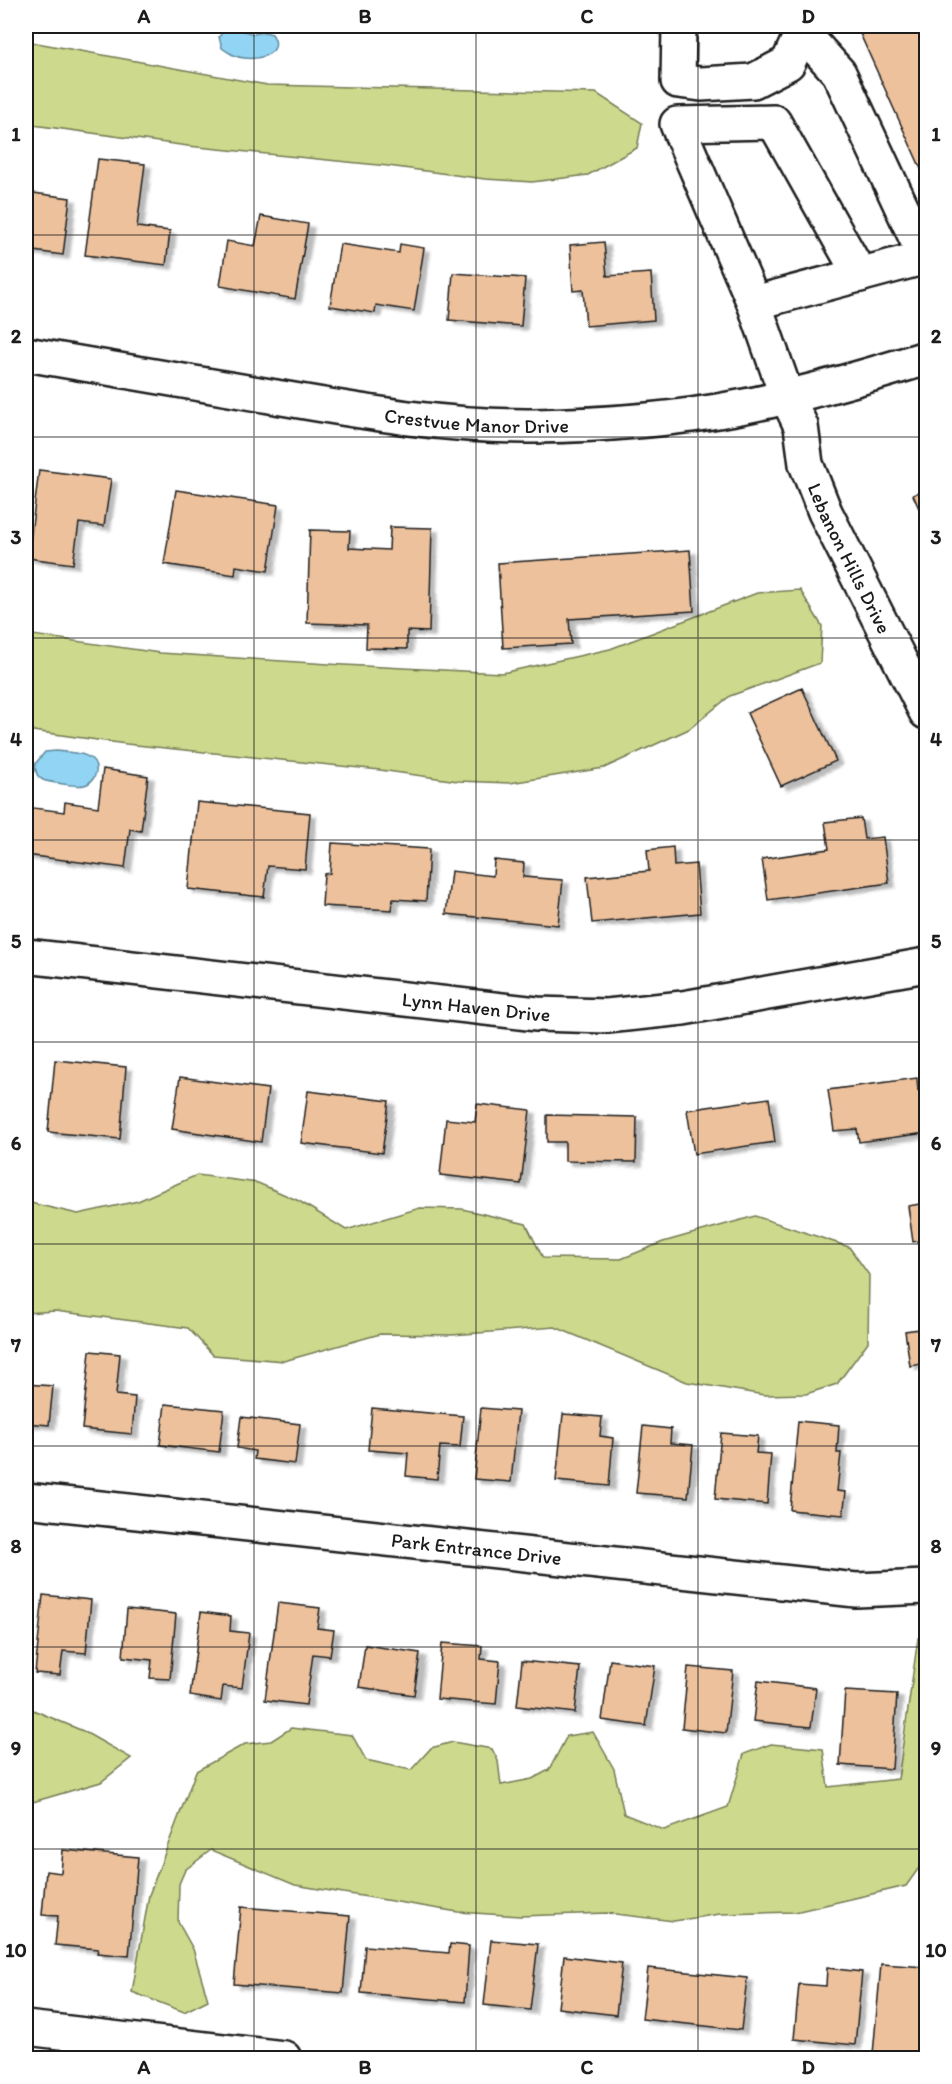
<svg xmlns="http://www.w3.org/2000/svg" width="952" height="2084" viewBox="0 0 952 2084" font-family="Itim,sans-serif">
<defs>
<filter id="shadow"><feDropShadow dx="6" dy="4" stdDeviation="1.5" flood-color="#0004"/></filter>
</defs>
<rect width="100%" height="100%" fill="#fff"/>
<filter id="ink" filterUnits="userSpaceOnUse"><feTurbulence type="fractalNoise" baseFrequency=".0167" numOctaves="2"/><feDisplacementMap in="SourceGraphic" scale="12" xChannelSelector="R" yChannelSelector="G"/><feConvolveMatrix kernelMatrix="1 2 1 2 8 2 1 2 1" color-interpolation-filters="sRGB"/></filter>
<g filter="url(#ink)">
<path fill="#cdd98c" stroke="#747a54" stroke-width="1.5" d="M26,41L267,85L596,93L642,123L637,148L588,175L532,182L485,179L388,166L188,146L26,124Z
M800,590L822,626L820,663L730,696L689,729L604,768L510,783L458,781L380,770L126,744L26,730V634L160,653L344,665L502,673L610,649L757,593Z
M197,1175L258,1183L299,1201L346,1230L420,1208L462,1209L526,1224L543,1258L621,1259L663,1242L755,1216L849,1247L869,1275L868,1342L837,1384L806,1394L764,1395L687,1382L555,1327L452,1335L380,1334L284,1361L213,1355L188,1328L55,1311L26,1313V1202L78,1214L138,1201Z
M926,1637V1858L906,1886L795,1912L720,1914L674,1921L607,1913L520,1916L458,1912L295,1885L211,1850L185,1870L179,1884L178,1922L193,1949L208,2000L184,2012L132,1992L149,1895L196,1771L245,1744L271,1741L291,1728L352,1735L366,1760L411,1770L431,1748L453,1742L492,1749L498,1761L501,1785L532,1779L549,1770L567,1736L593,1732L614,1769L624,1814L664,1830L728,1807L744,1754L771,1744L823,1749L828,1787L898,1779L918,1638Z
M26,1707L83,1731L131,1758L101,1782L26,1804Z"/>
<path fill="#91d4f3" stroke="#628a9d" stroke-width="1.5" d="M230,27L254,34L265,32L272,34C285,53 260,60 244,58C235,57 229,53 222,48L219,37L223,31Z
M56,751C69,753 99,751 96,772C95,778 90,784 84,785C79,787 48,782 43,780C36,777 35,770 35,764L45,752Z"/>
<path fill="#ecc19c" stroke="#1c1c1c" stroke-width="1.5" filter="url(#shadow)" d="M861,26H913L914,28L926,26V180L857,27Z
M98,159L145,164L137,227L170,231L166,265L85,255Z
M26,192L70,198L63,255L26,250Z
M261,216L308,224L295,299L220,286L227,241L255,246Z
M604,242L607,276L651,273L654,320L586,326L583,290L573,291L570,245Z
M340,244L399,253L400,244L424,248L414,311L376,305L375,313L330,306Z
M453,273L525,278L521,326L449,320Z
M39,470L111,479L104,526L79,523L73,564L28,558Z
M926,488V524L913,495Z
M176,490L278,505L268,571L236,566L235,575L164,564Z
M390,527L432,528L429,632L407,631V649L366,648L367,625L307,623L310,530L350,531L349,548L389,550Z
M690,550L694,611L569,619L571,644L503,648L498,563Z
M802,688L836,761L781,786L747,713Z
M103,769L148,776L141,831L130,829L125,868L26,855V807L64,812L65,802L98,807Z
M197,802L310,813L305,869L268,866L264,897L188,889Z
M861,818L864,839L883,837L889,883L768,900L762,859L829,849L825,822Z
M332,843L429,849L426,901L393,899L392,910L322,906L324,874L330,873Z
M673,847L674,866L696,864L700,913L592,923L587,877L649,871L647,850Z
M494,860L524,863L523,877L563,880L558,925L446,914L451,871L493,876Z
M55,1060L126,1067L120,1139L48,1132Z
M180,1077L268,1089L261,1142L172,1129Z
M917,1078L918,1091L926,1090V1133L859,1142L857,1129L834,1131L828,1090Z
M308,1091L389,1101L382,1153L301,1143Z
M769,1098L775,1142L694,1154L687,1110Z
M477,1104L530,1110L521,1184L440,1175L446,1119L475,1122Z
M547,1115L637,1117L636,1162L565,1161V1142H547Z
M926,1203V1240L913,1242L908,1206Z
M926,1328V1363L910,1366L905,1331Z
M90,1351L120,1354L116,1395L135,1397L132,1434L82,1429Z
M26,1384L53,1386L49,1425L26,1423Z
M165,1404L224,1410L219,1452L160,1445Z
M372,1408L463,1416L460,1447L440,1446L437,1479L406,1476L408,1453L368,1450Z
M481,1408L518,1411L511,1482L474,1479Z
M563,1414L602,1417L600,1436L613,1438L609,1486L556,1481Z
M241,1417L300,1424L295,1464L254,1459L255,1451L237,1448Z
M798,1421L839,1425L837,1453H841L837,1491L846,1492L843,1515L790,1510Z
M643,1426L671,1429L670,1443L693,1445L688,1497L636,1493Z
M721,1433L758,1436L756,1453L771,1454L767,1504L715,1499Z
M43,1595L91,1600L86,1653L63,1651L60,1675L35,1673Z
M278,1603L320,1608L317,1628L334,1630L330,1656L313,1654L306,1705L265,1700Z
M127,1609L176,1614L170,1679L150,1678L152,1660L123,1657Z
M201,1612L231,1616L230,1631L249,1633L242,1688L223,1686L221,1701L190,1696Z
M442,1643L482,1646L481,1659L500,1661L496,1704L437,1699Z
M365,1645L420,1653L414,1695L359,1687Z
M610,1660L655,1666L646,1726L602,1720Z
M522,1661L580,1667L575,1713L517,1706Z
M688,1667L733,1671L726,1733L682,1728Z
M758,1681L816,1688L811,1727L753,1721Z
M845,1691L897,1694L892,1769L840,1765Z
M63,1850L138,1857L129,1956L97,1953L98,1949L55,1945L58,1916L42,1915L46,1871L61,1873Z
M241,1907L350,1916L343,1993L234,1984Z
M491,1940L538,1944L530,2010L484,2005Z
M450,1944L469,1946L465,2002L361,1993L365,1946L449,1953Z
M564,1956L622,1963L616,2015L558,2008Z
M881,1964L926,1967V2058L873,2054Z
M648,1968L747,1978L741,2030L642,2019Z
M827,1968L862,1972L855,2045L794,2039L799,1984L826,1986Z"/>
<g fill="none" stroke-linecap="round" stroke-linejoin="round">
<defs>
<g id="minor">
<path d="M679,26L678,81L701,84L753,81L788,63L802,32L801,26"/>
<path d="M802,32L839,73L925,257"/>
<path id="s1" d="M926,257L754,303L787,397L801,426L806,464L825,512L926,712"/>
<path d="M754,303L677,124L774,122L860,275"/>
<path id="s2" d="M26,354C107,368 188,382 270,396C357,411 445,427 534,426C603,425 673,420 740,407C803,395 865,377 926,358"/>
<path id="s3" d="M26,956L537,1014L607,1016L683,1008L926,965"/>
<path id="s4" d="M26,1500L856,1590L926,1587"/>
<path d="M26,2028L284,2058"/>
</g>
</defs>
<use href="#minor" stroke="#1c1c1c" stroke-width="38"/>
<use href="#minor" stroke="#fff" stroke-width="33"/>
</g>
</g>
<path fill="none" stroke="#1c1c1c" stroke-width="1.5" stroke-opacity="0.55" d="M254,26V2058M476,26V2058M698,26V2058M26,235H926M26,437H926M26,638H926M26,840H926M26,1042H926M26,1244H926M26,1446H926M26,1647H926M26,1849H926"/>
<g text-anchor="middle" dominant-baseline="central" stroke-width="4.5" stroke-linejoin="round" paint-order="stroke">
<g font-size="20" fill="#1c1c1c" stroke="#fff">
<text stroke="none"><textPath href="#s2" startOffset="456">Crestvue Manor Drive</textPath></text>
<text stroke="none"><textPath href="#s1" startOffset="452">Lebanon Hills Drive</textPath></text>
<text stroke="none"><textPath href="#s3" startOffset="453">Lynn Haven Drive</textPath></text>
<text stroke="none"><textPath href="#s4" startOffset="453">Park Entrance Drive</textPath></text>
</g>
</g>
<rect width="952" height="2084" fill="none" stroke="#fff" stroke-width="66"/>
<rect x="33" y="33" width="886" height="2018" fill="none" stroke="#1c1c1c" stroke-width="2"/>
<g font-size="20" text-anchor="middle" font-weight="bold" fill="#1c1c1c">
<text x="144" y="23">A</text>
<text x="365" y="23">B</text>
<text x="587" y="23">C</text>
<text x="808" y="23">D</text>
<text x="16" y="141">1</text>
<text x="936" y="141">1</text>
<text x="16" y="343">2</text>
<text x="936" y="343">2</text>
<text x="16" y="544">3</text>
<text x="936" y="544">3</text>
<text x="16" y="746">4</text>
<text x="936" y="746">4</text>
<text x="16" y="948">5</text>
<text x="936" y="948">5</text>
<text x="16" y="1150">6</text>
<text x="936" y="1150">6</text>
<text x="16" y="1352">7</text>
<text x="936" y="1352">7</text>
<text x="16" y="1553">8</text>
<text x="936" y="1553">8</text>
<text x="16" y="1755">9</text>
<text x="936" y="1755">9</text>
<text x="16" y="1957">10</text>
<text x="936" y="1957">10</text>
<text x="144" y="2074">A</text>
<text x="365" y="2074">B</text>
<text x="587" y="2074">C</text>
<text x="808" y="2074">D</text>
</g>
</svg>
